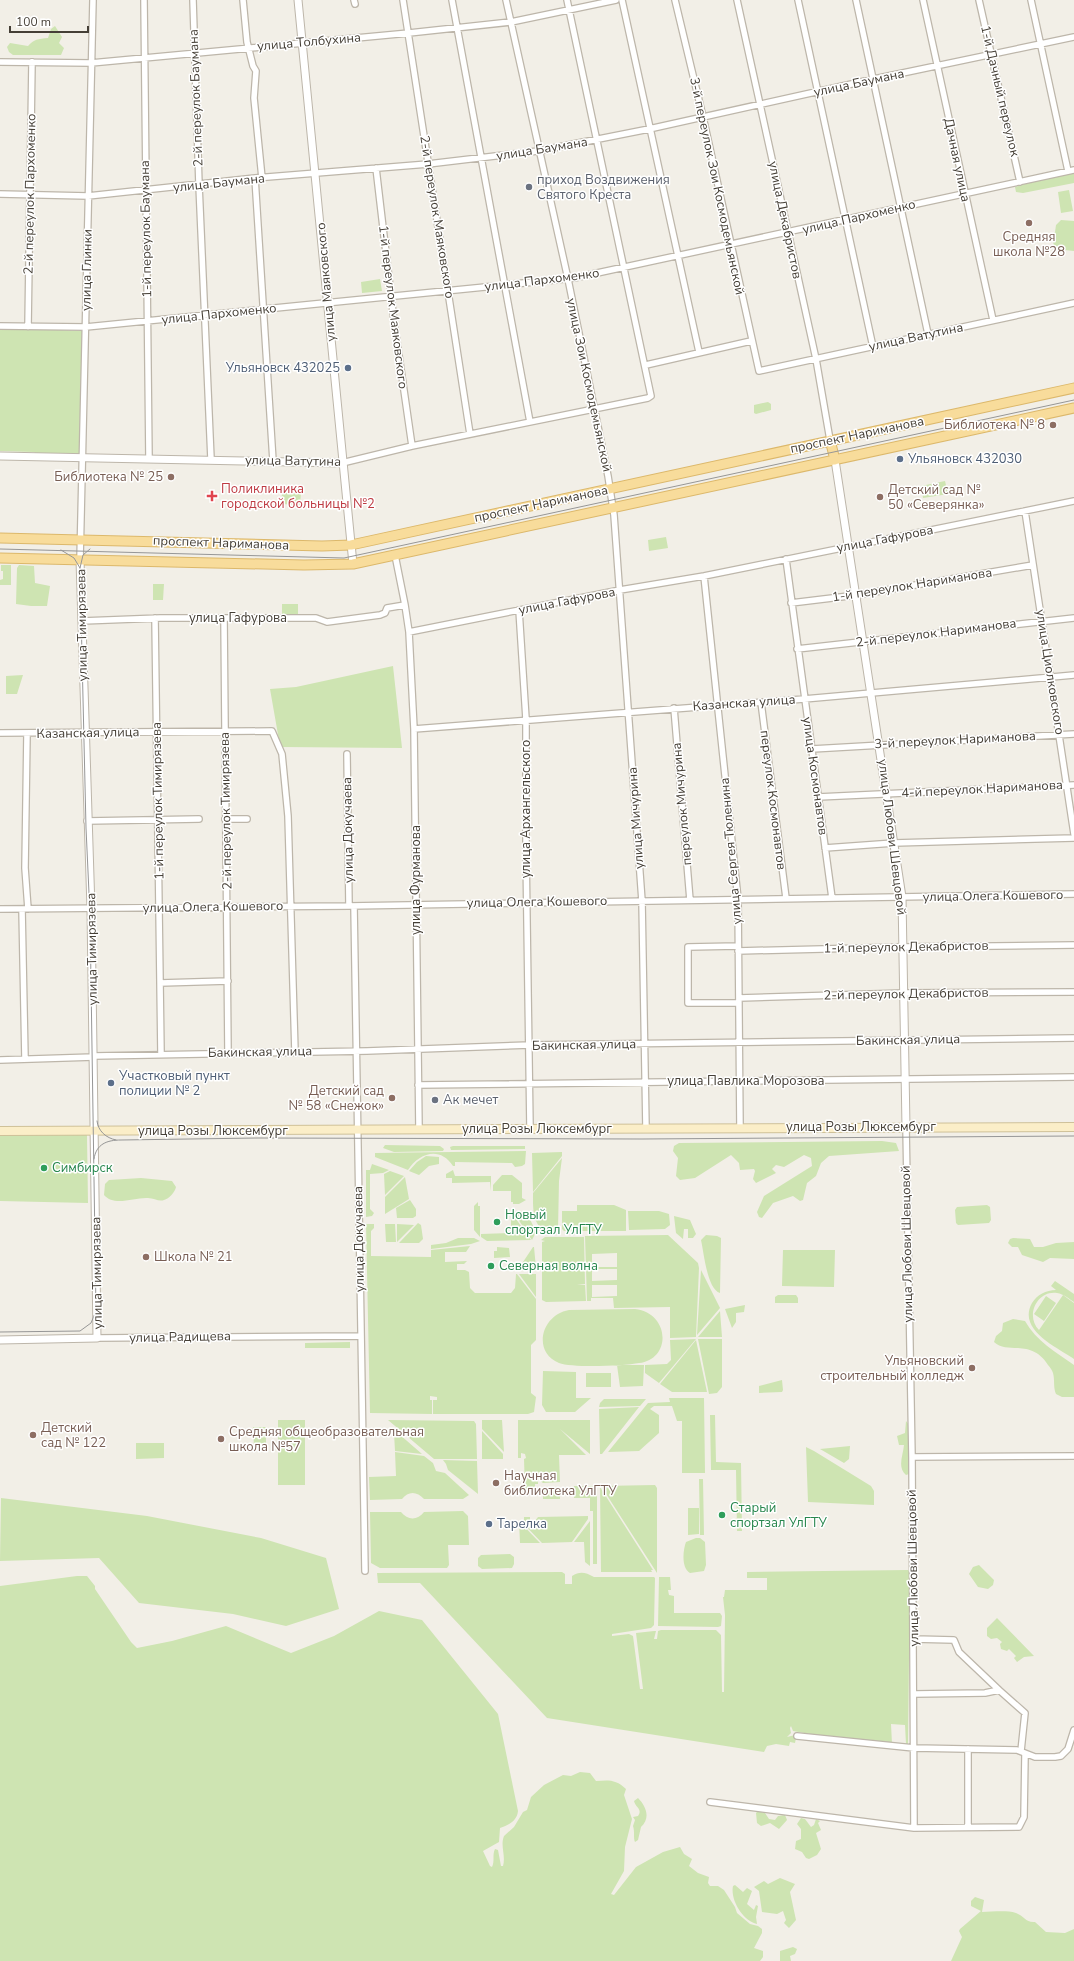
<svg xmlns="http://www.w3.org/2000/svg" width="1074" height="1961" viewBox="0 0 1074 1961" font-family="'Nunito Sans',sans-serif">
<rect width="100%" height="100%" fill="#f2efe7"/>
<path fill="#cee4b2" fill-rule="evenodd" d="M55,26L62,37L59,43L64,48L61,55H13L9,52L7,47L10,43L28,46C34,39 38,39 48,38L51,29Z
M1074,173V183L1023,193L1016,192L1015,187L1051,176Z
M1069,190L1073,211L1061,213L1058,192Z
M1061,220L1074,221V251L1055,249L1051,235L1055,232L1056,225Z
M380,279L382,291L362,293L361,282Z
M0,327L82,331L79,454H38L33,452L0,451Z
M768,402L771,404V410L756,414L754,413V405Z
M945,481L948,494L923,498L921,486Z
M282,493H301L300,505L281,504Z
M666,537L668,548L649,551L648,540Z
M1,565H11V585H0V580L3,579V571H1Z
M19,565L34,566L35,583L50,586L47,606H31L16,604L17,568Z
M153,584H164L163,600H153Z
M282,604H298V614H282Z
M393,666L402,748L282,747L280,746L270,689L296,687Z
M23,675L17,694H6V676Z
M0,1135H87L88,1203L0,1201Z
M882,1141L896,1143L899,1151L829,1156L821,1163L816,1176L807,1183L803,1200L800,1201L793,1196L773,1203L762,1218L759,1217L757,1212L764,1196L812,1166L811,1158L804,1155L784,1167L776,1165L772,1169L776,1173L756,1183L753,1179L755,1171L754,1169L740,1170L739,1163L731,1155L695,1178L680,1180L676,1176L678,1158L673,1151L674,1146L679,1143Z
M385,1145L440,1146L444,1149L443,1151L394,1152L383,1148Z
M453,1146H525V1149L451,1150L450,1147Z
M526,1151L525,1164L522,1166L515,1167L512,1163L455,1162V1166H453C440,1146 419,1153 408,1170L375,1157V1153Z
M562,1152V1156L533,1192L532,1153Z
M426,1156L439,1157V1164L429,1166L419,1175L409,1171L417,1162Z
M562,1158L559,1181L558,1230L555,1232L545,1231C532,1224 533,1206 533,1193Z
M372,1164L389,1170L383,1173L370,1174V1209L374,1213L372,1216L366,1217V1170H370Z
M453,1170L455,1176H491V1191L490,1182L452,1183V1178H446V1174Z
M390,1171L404,1176L385,1195L384,1174Z
M502,1175H512L522,1183V1198L526,1200L519,1204H513V1202H511V1191H493V1185Z
M405,1177L409,1199L385,1214V1197Z
M141,1178L172,1181L176,1187C175,1192 169,1199 164,1200C159,1202 154,1198 148,1198C135,1197 114,1207 104,1195L105,1184L109,1180Z
M410,1200L416,1209V1216L413,1218H397L396,1208Z
M478,1202V1206H480V1237L474,1230V1206Z
M577,1205H614L626,1210V1231H564L562,1229V1211H577Z
M987,1205L990,1207L991,1220L989,1223L958,1225L956,1223L955,1210L957,1207Z
M528,1211V1215L536,1232L532,1240L516,1216L511,1215L514,1212Z
M628,1211H659L669,1214L670,1225L665,1229L629,1230Z
M674,1216L690,1220L696,1234L693,1238H688V1229H684L683,1239L676,1233Z
M511,1219H516L531,1240L487,1241L481,1237V1234L511,1233Z
M418,1223L421,1225L423,1239L419,1243H399Z
M366,1224H374V1228L371,1231V1256L431,1257V1250L470,1246L466,1252H445V1262L467,1261L464,1264H457V1270H465L469,1272L470,1288L475,1293H511L515,1288L516,1274H517L536,1299V1340L531,1345V1393L536,1397L534,1412L528,1414H433V1400H437V1397L430,1396V1400H432V1414L370,1413Z
M385,1224H395L396,1242H386Z
M397,1224L414,1225L397,1242Z
M668,1235L698,1263L699,1268L696,1337L670,1338V1307L614,1308L613,1298H591V1301H587L585,1236ZM617,1253V1267H592V1254ZM592,1269H617V1280L592,1281ZM592,1285H617V1296L592,1297Z
M706,1235L717,1236L721,1238L720,1293C707,1289 704,1253 701,1240Z
M545,1237H584L585,1284L577,1285H585L586,1301L546,1302L542,1300V1242L545,1241L541,1240Z
M458,1238H474L480,1241L471,1244L431,1249V1245L446,1243Z
M1013,1238L1030,1239L1034,1247H1043L1056,1243L1074,1242V1259L1050,1258L1043,1262L1022,1255L1018,1247H1012L1008,1243L1010,1239Z
M497,1247L509,1248L510,1257L494,1258V1251H497Z
M534,1247L536,1268H519L533,1247Z
M783,1250H835L834,1287L782,1286Z
M701,1270L720,1308L697,1335Z
M519,1274H536V1297Z
M1055,1281L1074,1294V1302C1069,1299 1064,1294 1057,1293C1037,1290 1025,1316 1039,1330L1063,1295L1074,1303V1359C1057,1347 1017,1330 1032,1303C1037,1295 1046,1290 1056,1290L1051,1286Z
M778,1295H796L798,1298V1303H775V1297Z
M1046,1296L1056,1303L1044,1321L1034,1314Z
M745,1305L744,1312L736,1313V1322L732,1328L725,1309Z
M635,1309C670,1313 672,1359 639,1363C624,1366 572,1368 559,1363C532,1352 541,1315 569,1310Z
M720,1311L722,1337H698Z
M1013,1319L1025,1321C1036,1341 1056,1352 1074,1365V1397H1062L1056,1394C1053,1387 1055,1380 1053,1373C1052,1370 1050,1367 1048,1365C1031,1338 1008,1355 994,1342L996,1336L1002,1331L1003,1323Z
M696,1339L659,1383L645,1373V1365L667,1364L671,1360L670,1340Z
M698,1339H722V1387L717,1393L709,1394Z
M696,1340L707,1392H672L660,1384Z
M350,1342V1348H305V1343Z
M617,1365H644L643,1386L620,1387Z
M543,1371L576,1372V1398H591L575,1412H546L542,1405Z
M586,1373H611V1387H586Z
M782,1380L783,1390L782,1392L759,1393V1386Z
M669,1398H704L705,1473H682V1421H677L672,1406H654L650,1409L659,1415V1433L639,1451L608,1452L648,1403L670,1402Z
M604,1399H646L640,1406L599,1407L600,1403Z
M639,1407L602,1454H600L599,1409Z
M710,1415H715L716,1462L741,1463L742,1531H737L736,1470H711Z
M278,1420H305V1485H278Z
M388,1420L474,1421L476,1424L477,1459H434Z
M482,1420H502L504,1452L482,1429Z
M518,1420H590V1454L560,1429L586,1455H559L560,1482L543,1483L538,1479V1484H535V1488L525,1490L524,1459L526,1458L525,1454L521,1453V1458H518Z
M906,1421L909,1425V1474L906,1475C897,1467 903,1456 904,1445H899L897,1436L905,1433Z
M253,1427H266V1447H254Z
M482,1431L503,1454V1459H482Z
M394,1433L399,1434L422,1454L395,1451Z
M136,1443H164V1458L136,1459Z
M850,1446L849,1459L844,1463L820,1449Z
M806,1447L814,1451L871,1486L874,1491V1505L808,1502Z
M395,1452L424,1456L433,1463L436,1471L445,1473L469,1495L463,1499H424C417,1491 408,1491 402,1499L370,1500L369,1477L396,1476Z
M443,1460L477,1461L478,1494L448,1470L446,1464Z
M699,1479H703L704,1535H700Z
M655,1485L657,1488V1573L601,1486Z
M574,1486H597V1564H593V1511H590V1498H574Z
M549,1487H560V1499H543V1491Z
M600,1487L653,1570H651L652,1572H601Z
M1,1498L147,1516L261,1538L326,1558L339,1609L286,1626L233,1614L139,1603L99,1558L0,1561Z
M688,1508H699V1534L688,1535Z
M463,1511L468,1516L469,1545H448L449,1565L447,1568H380L371,1563L370,1512H401C408,1521 418,1520 424,1512Z
M588,1516V1519L572,1542L542,1543L521,1521H524V1517H530V1521H535L538,1517Z
M519,1521L540,1543H520Z
M590,1521V1566L585,1562L584,1542H574Z
M696,1538H700L705,1542L706,1565L704,1571L690,1573C681,1568 683,1550 686,1542Z
M510,1554L514,1557V1564L512,1568L482,1569L478,1566V1558L481,1555Z
M979,1565L994,1580L993,1585L988,1589L978,1587L969,1574L973,1567Z
M908,1570L910,1573L908,1744H906L905,1725L891,1724L892,1744L812,1736L810,1734L793,1731L791,1726L790,1728L791,1733L787,1737L795,1735L804,1736L803,1739L796,1738L795,1743L790,1742L789,1746L776,1744L767,1746L764,1752L547,1718L420,1583H378L377,1573L562,1572L565,1574V1584H572V1576C580,1571 585,1572 594,1577H654L655,1578L654,1625L651,1628L612,1634V1636L629,1634L633,1636L640,1689H643L636,1633L654,1631H656L654,1639H657L658,1631L661,1630H716L721,1635L722,1692H724L725,1615L723,1597H724L725,1590H767V1578H747V1572Z
M77,1576H87L95,1586V1589L131,1642L137,1648L172,1641L226,1626L291,1653L334,1636L379,1611L422,1620L498,1714L518,1811C517,1821 509,1825 500,1828L499,1842L483,1851L490,1866L492,1867C495,1861 492,1855 495,1849L498,1850L501,1866H503C506,1855 500,1846 504,1836L514,1827L523,1812L527,1810L531,1797L544,1785L563,1775L571,1776L580,1772L590,1773L596,1781C608,1780 616,1779 626,1789L624,1795L632,1819L625,1847L624,1871L611,1894L614,1895L636,1867L663,1852L680,1847L684,1854L692,1859L689,1866L698,1873L709,1877L708,1883L710,1886H718L724,1890L735,1907L737,1913L750,1924L758,1926L762,1929V1933L754,1948L763,1951V1957L760,1961H0V1586Z
M659,1577H670L671,1590H668L669,1595L674,1596V1613H720L722,1616L721,1626L718,1627L658,1626Z
M997,1618L1034,1656L1024,1657L1017,1662L1014,1658L1016,1656L1009,1649L1007,1651L1001,1649L1000,1644L1002,1642L997,1638L991,1639L987,1636V1628Z
M638,1798C646,1806 651,1818 641,1827L638,1840L635,1842C633,1838 635,1832 633,1826L635,1820L633,1817L638,1816C643,1809 635,1807 634,1801Z
M758,1811L765,1813L769,1819L775,1820L778,1816L785,1815L787,1820L779,1829L770,1823L761,1826L757,1823L756,1813Z
M801,1818L805,1819L811,1827L814,1825L816,1819L820,1821L818,1823L821,1830L816,1833L821,1849L817,1855L809,1859L806,1858L802,1852L795,1849L796,1841L801,1839V1829L797,1824Z
M780,1878L795,1884L790,1892L796,1920L789,1928L784,1923L786,1920L783,1911L777,1914L762,1912L759,1891L754,1887L764,1881L768,1884Z
M735,1885L743,1892L747,1888L752,1891L747,1904L754,1910L756,1905L758,1906L756,1917L757,1924C743,1921 730,1900 733,1886Z
M975,1897L984,1900L982,1912C992,1912 1006,1910 1016,1913C1024,1916 1026,1923 1035,1922L1046,1932L1065,1933L1074,1929V1961H951L962,1937L959,1931L960,1929L981,1911L971,1906V1901Z
M793,1947L797,1949L795,1954L790,1956L791,1961H780V1951Z"/>
<g fill="none" stroke-linecap="round" stroke-linejoin="round">
<defs>
<path id="minor" d="M144,0L149,459
M193,0L199,185L211,459
M243,0L247,42L253,66L256,71L254,98L262,178
M354,0L355,4
M403,0L470,434
M452,0L530,422
M506,0L568,279L608,476L614,515L642,901L646,1128
M622,0L699,352
M675,0L703,117L759,371L1074,303
M737,0L816,359L830,440
M798,0L873,347
M856,0L928,334
M923,0L993,320
M979,0L1020,182
M1031,0L1068,171
M0,62L91,63L409,33L511,22L616,0
M376,168L394,321L412,446
M255,178L273,461
M0,194L88,196L255,178L428,164L538,151L649,129L874,79L1074,37
M0,326L86,327L574,278L1074,170
M28,327L32,62
M646,365L751,341
M342,463L412,446L648,398L651,396L567,0
M1025,511L1074,834
M395,555L405,605
M786,559L832,898
M80,560L93,0
M704,576L738,899L740,1128
M791,603L857,595L1033,565
M519,610L526,719V852L530,1128
M155,618L161,1054
M224,618L228,1053
M82,621L160,618H316L327,622L380,615L385,613L387,608L405,605L409,632L620,590L704,576L1074,501
M409,632L414,729L419,1129
M797,649L1074,618
M761,702L786,898
M674,708L690,900
M414,729L804,699L1074,675
M0,733L272,731L282,754L288,816L295,1052
M27,734L25,868L28,909
M812,749L1074,734
M347,754L349,906
M818,797L1074,785
M225,819H247
M87,821L199,819
M825,848L894,843L1074,838
M354,906L365,1571
M0,909L349,906L1074,894
M22,909L25,1059
M738,946L688,947V1003H739
M738,951L903,947L1074,945
M160,983L228,981
M739,998L904,993L1074,992
M94,1056L367,1051L530,1045L1074,1038
M0,1060L94,1057
M418,1085L1074,1077
M906,1127L912,1457L914,1828
M97,1338L360,1336
M912,1457L1074,1456
M914,1639L954,1640L959,1652L999,1690
M914,1694L985,1693L999,1690L1025,1713L1021,1751
M797,1736L914,1748L1017,1750L1035,1757H1055L1061,1756L1068,1749L1074,1730
M968,1749V1827
M710,1802L914,1828L1019,1827L1024,1817L1025,1755"/>
<path id="tertiary" d="M298,0L353,564
M0,456L342,463
M835,460L902,897L906,1127
M0,1340L97,1338L91,909L80,560"/>
<path id="secondary" d="M0,1131L1074,1127"/>
<path id="primary" d="M830,440L835,460
M0,538L322,546L351,545L1074,388
M0,558L304,565L353,564L1074,408"/>
</defs>
<use href="#minor" stroke="#bdb6aa" stroke-width="8"/>
<use href="#tertiary" stroke="#bdb6aa" stroke-width="9"/>
<use href="#secondary" stroke="#cfc199" stroke-width="10"/>
<use href="#primary" stroke="#dcb86b" stroke-width="11"/>
<use href="#minor" stroke="#fff" stroke-width="5.5"/>
<use href="#tertiary" stroke="#fff" stroke-width="7"/>
<use href="#secondary" stroke="#fbeec8" stroke-width="8"/>
<use href="#primary" stroke="#f8dc9b" stroke-width="9"/>
<path stroke="#969696" stroke-width="1" d="M0,549L344,558L1074,400
M61,550L74,558L80,568
M97,1121C98,1131 106,1138 116,1140
M94,1159C96,1144 107,1140 121,1140L258,1138L642,1139L1074,1136
M0,1332L80,1331L91,1323L96,1311L90,915L86,828L80,568L83,555L90,549"/>
</g>
<g fill="#6b7280" stroke="#fff" stroke-width="1.5">
<circle cx="529" cy="187" r="4"/>
<circle cx="435" cy="1100" r="4"/>
</g>
<g fill="#8d6e63" stroke="#fff" stroke-width="1.5">
<circle cx="1029" cy="223" r="4"/>
<circle cx="1053" cy="425" r="4"/>
<circle cx="171" cy="477" r="4"/>
<circle cx="880" cy="497" r="4"/>
<circle cx="392" cy="1098" r="4"/>
<circle cx="146" cy="1257" r="4"/>
<circle cx="972" cy="1368" r="4"/>
<circle cx="33" cy="1435" r="4"/>
<circle cx="221" cy="1439" r="4"/>
<circle cx="496" cy="1483" r="4"/>
</g>
<g fill="#5c6f8a" stroke="#fff" stroke-width="1.5">
<circle cx="348" cy="368" r="4"/>
<circle cx="900" cy="459" r="4"/>
<circle cx="111" cy="1083" r="4"/>
<circle cx="489" cy="1524" r="4"/>
</g>
<path fill="#e0444e" stroke="#fff" stroke-width="1.5" d="M210 490h4v4h4v4h-4v4h-4v-4h-4v-4h4z"/>
<g fill="#2e9e5b" stroke="#fff" stroke-width="1.5">
<circle cx="44" cy="1168" r="4"/>
<circle cx="497" cy="1222" r="4"/>
<circle cx="491" cy="1266" r="4"/>
<circle cx="722" cy="1515" r="4"/>
</g>
<g text-anchor="middle" dominant-baseline="central" stroke-width="3" stroke-linejoin="round" paint-order="stroke">
<g font-size="13" fill="#453f36" stroke="#fff">
<text transform="translate(309 42) rotate(-5)">улица Толбухина</text>
<text transform="translate(859 83) rotate(-12)">улица Баумана</text>
<text transform="translate(1000 91) rotate(77)">1-й Дачный переулок</text>
<text transform="translate(196 98) rotate(-92)">2-й переулок Баумана</text>
<text transform="translate(542 149) rotate(-9)">улица Баумана</text>
<text transform="translate(957 160) rotate(78)">Дачная улица</text>
<text transform="translate(219 183) rotate(-6)">улица Баумана</text>
<text transform="translate(717 186) rotate(78)">3-й переулок Зои Космодемьянской</text>
<text transform="translate(30 194) rotate(-89)">2-й переулок Пархоменко</text>
<text transform="translate(437 217) rotate(81)">2-й переулок Маяковского</text>
<text transform="translate(859 217) rotate(-13)">улица Пархоменко</text>
<text transform="translate(785 220) rotate(78)">улица Декабристов</text>
<text transform="translate(146 229) rotate(-91)">1-й переулок Баумана</text>
<text transform="translate(87 270) rotate(-89)">улица Глинки</text>
<text transform="translate(542 280) rotate(-7)">улица Пархоменко</text>
<text transform="translate(326 282) rotate(-95)">улица Маяковского</text>
<text transform="translate(393 307) rotate(83)">1-й переулок Маяковского</text>
<text transform="translate(219 314) rotate(-6)">улица Пархоменко</text>
<text transform="translate(916 337) rotate(-12)">улица Ватутина</text>
<text transform="translate(589 385) rotate(78)">улица Зои Космодемьянской</text>
<text transform="translate(857 435) rotate(-12)">проспект Нариманова</text>
<text transform="translate(293 461) rotate(1)">улица Ватутина</text>
<text transform="translate(541 504) rotate(-12)">проспект Нариманова</text>
<text transform="translate(885 539) rotate(-11)">улица Гафурова</text>
<text transform="translate(221 543) rotate(2)">проспект Нариманова</text>
<text transform="translate(912 585) rotate(-9)">1-й переулок Нариманова</text>
<text transform="translate(567 601) rotate(-11)">улица Гафурова</text>
<text x="238" y="618">улица Гафурова</text>
<text transform="translate(82 625) rotate(-91)">улица Тимирязева</text>
<text transform="translate(936 633) rotate(-7)">2-й переулок Нариманова</text>
<text transform="translate(1050 672) rotate(81)">улица Циолковского</text>
<text transform="translate(744 703) rotate(-4)">Казанская улица</text>
<text transform="translate(88 733) rotate(-1)">Казанская улица</text>
<text transform="translate(955 740) rotate(-3)">3-й переулок Нариманова</text>
<text transform="translate(815 776) rotate(82)">улица Космонавтов</text>
<text transform="translate(982 789) rotate(-3)">4-й переулок Нариманова</text>
<text transform="translate(773 800) rotate(83)">переулок Космонавтов</text>
<text transform="translate(158 801) rotate(-91)">1-й переулок Тимирязева</text>
<text transform="translate(682 804) rotate(-95)">переулок Мичурина</text>
<text transform="translate(526 809) rotate(-90)">улица Архангельского</text>
<text transform="translate(226 811) rotate(-91)">2-й переулок Тимирязева</text>
<text transform="translate(636 818) rotate(-94)">улица Мичурина</text>
<text transform="translate(348 830) rotate(-91)">улица Докучаева</text>
<text transform="translate(892 837) rotate(83)">улица Любови Шевцовой</text>
<text transform="translate(731 851) rotate(-95)">улица Сергея Тюленина</text>
<text transform="translate(416 880) rotate(-90)">улица Фурманова</text>
<text transform="translate(993 896) rotate(-1)">улица Олега Кошевого</text>
<text transform="translate(537 902) rotate(-1)">улица Олега Кошевого</text>
<text transform="translate(213 907) rotate(-1)">улица Олега Кошевого</text>
<text transform="translate(906 947) rotate(-1)">1-й переулок Декабристов</text>
<text transform="translate(92 949) rotate(-91)">улица Тимирязева</text>
<text transform="translate(906 994) rotate(-1)">2-й переулок Декабристов</text>
<text transform="translate(908 1040) rotate(-1)">Бакинская улица</text>
<text transform="translate(584 1045) rotate(-1)">Бакинская улица</text>
<text transform="translate(260 1052) rotate(-1)">Бакинская улица</text>
<text x="746" y="1081">улица Павлика Морозова</text>
<text x="861" y="1127">улица Розы Люксембург</text>
<text x="537" y="1129">улица Розы Люксембург</text>
<text x="213" y="1131">улица Розы Люксембург</text>
<text transform="translate(359 1239) rotate(-91)">улица Докучаева</text>
<text transform="translate(907 1244) rotate(-91)">улица Любови Шевцовой</text>
<text transform="translate(97 1273) rotate(-91)">улица Тимирязева</text>
<text transform="translate(180 1337) rotate(-1)">улица Радищева</text>
<text transform="translate(913 1568) rotate(-91)">улица Любови Шевцовой</text>
</g>
<g font-size="13" fill="#5b616d" stroke="#fff" text-anchor="start">
<text x="537" y="180">приход Воздвижения<tspan x="537" dy="15">Святого Креста</tspan></text>
<text x="443" y="1100">Ак мечет</text>
</g>
<g font-size="13" fill="#785e54" stroke="#fff" text-anchor="start">
<text x="1029" y="237" text-anchor="middle">Средняя<tspan x="1029" dy="15">школа №28</tspan></text>
<text x="1045" y="425" text-anchor="end">Библиотека № 8</text>
<text x="163" y="477" text-anchor="end">Библиотека № 25</text>
<text x="888" y="490">Детский сад №<tspan x="888" dy="15">50 «Северянка»</tspan></text>
<text x="384" y="1091" text-anchor="end">Детский сад<tspan x="384" dy="15">№ 58 «Снежок»</tspan></text>
<text x="154" y="1257">Школа № 21</text>
<text x="964" y="1361" text-anchor="end">Ульяновский<tspan x="964" dy="15">строительный колледж</tspan></text>
<text x="41" y="1428">Детский<tspan x="41" dy="15">сад № 122</tspan></text>
<text x="229" y="1432">Средняя общеобразовательная<tspan x="229" dy="15">школа №57</tspan></text>
<text x="504" y="1476">Научная<tspan x="504" dy="15">библиотека УлГТУ</tspan></text>
</g>
<g font-size="13" fill="#4e5e75" stroke="#fff" text-anchor="start">
<text x="340" y="368" text-anchor="end">Ульяновск 432025</text>
<text x="908" y="459">Ульяновск 432030</text>
<text x="119" y="1076">Участковый пункт<tspan x="119" dy="15">полиции № 2</tspan></text>
<text x="497" y="1524">Тарелка</text>
</g>
<g font-size="13" fill="#be3a42" stroke="#fff" text-anchor="start">
<text x="221" y="489">Поликлиника<tspan x="221" dy="15">городской больницы №2</tspan></text>
</g>
<g font-size="13" fill="#27864d" stroke="#fff" text-anchor="start">
<text x="52" y="1168">Симбирск</text>
<text x="505" y="1215">Новый<tspan x="505" dy="15">спортзал УлГТУ</tspan></text>
<text x="499" y="1266">Северная волна</text>
<text x="730" y="1508">Старый<tspan x="730" dy="15">спортзал УлГТУ</tspan></text>
</g>
</g>
<path d="M10 26v6h78v-6" fill="none" stroke="#453f36" stroke-width="2"/>
<text x="16" y="26" font-size="12" fill="#453f36" stroke="#ffffff" stroke-width="3" paint-order="stroke">100 m</text>
</svg>
